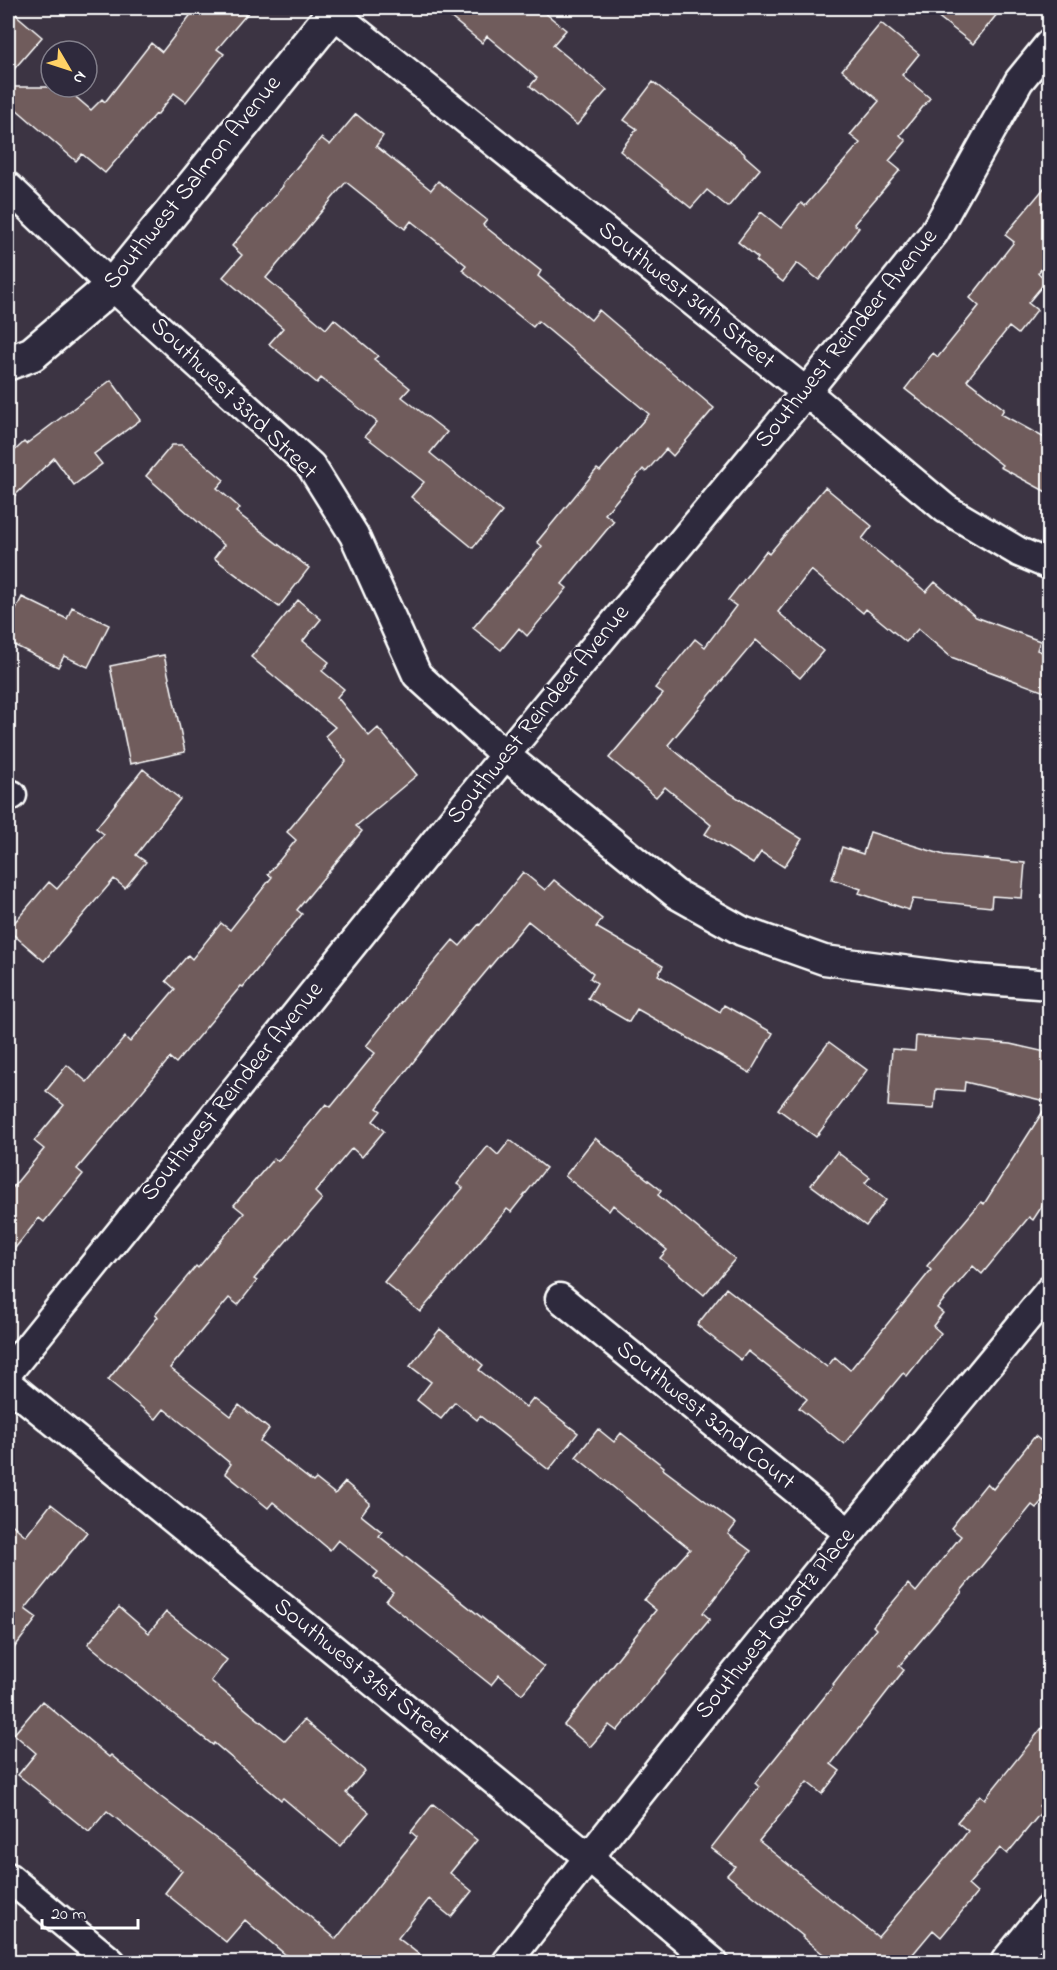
<svg xmlns="http://www.w3.org/2000/svg" width="1057" height="1970" viewBox="0 0 1057 1970" font-family="'Indie Flower',sans-serif">
<rect width="100%" height="100%" fill="#3c3443"/>
<filter id="ink" filterUnits="userSpaceOnUse"><feTurbulence type="fractalNoise" baseFrequency=".0167" numOctaves="2"/><feDisplacementMap in="SourceGraphic" scale="12" xChannelSelector="R" yChannelSelector="G"/><feConvolveMatrix kernelMatrix="1 2 1 2 8 2 1 2 1" color-interpolation-filters="sRGB"/></filter>
<g filter="url(#ink)">
<path fill="#6f5b5c" stroke="#fff" stroke-width="1.5" d="M8,8L42,37L8,76Z
M196,8H252L217,49L224,54L186,102L174,93L157,115L156,114L105,173L82,154L76,161L8,102V87H64L91,110L102,99L105,102L151,43L162,52Z
M439,8H539L566,30L553,45L607,90L577,125L530,86L537,78L487,36L482,43Z
M927,8H1002L973,44Z
M881,23L919,54L902,75L930,98L900,135L906,141L889,161L900,170L854,224L859,228L819,280L797,263L783,282L756,261L758,258L738,242L761,212L781,228L801,203L805,206L860,143L850,135L879,101L842,70Z
M653,82L745,154L744,155L760,169L728,207L707,190L691,208L620,151L637,129L624,120Z
M356,114L383,136L376,146L431,190L438,181L487,220L483,225L541,271L538,276L591,320L599,310L714,408L673,456L666,449L646,472L643,469L605,514L614,521L562,584L567,588L527,636L519,628L501,650L473,628L542,546L537,542L597,469L600,471L649,414L538,321L533,327L462,270L466,265L411,221L405,229L346,182L266,278L326,329L334,319L378,356L374,359L410,388L402,397L447,432L430,453L502,512L473,548L411,497L424,482L365,436L377,422L321,378L317,383L269,344L283,328L223,277L242,255L232,246L283,186L282,185L321,138L330,145Z
M1050,181V258L1038,273L1047,280L1028,303L1037,310L1018,334L1009,327L967,380L1004,409L1001,414L1050,441V494L1000,467L1002,465L905,389L933,353L938,357L979,306L970,298L1014,242L1005,235Z
M111,380L140,420L94,454L102,464L74,485L54,458L8,502V457L24,442L26,444Z
M172,445H182L224,480L217,488L240,508L236,512L309,568L279,607L214,558L224,545L146,476Z
M825,487L872,526L862,539L926,592L935,582L976,617L1040,641L1037,650L1050,655V694L951,657L918,629L906,642L866,609L863,613L811,570L778,612L823,651L800,678L756,640L668,745L711,781L802,839L784,867L761,852L753,864L705,834L711,825L665,787L656,797L609,758L663,694L655,688L695,639L705,647L736,606L728,600L766,551L769,554Z
M22,597L67,619L72,607L109,625L88,667L64,656L58,667L8,642V626Z
M298,600L321,619L303,641L329,662L322,671L344,689L337,697L369,736L378,728L417,775L356,826L362,831L297,910L302,914L243,987L241,986L176,1063L170,1058L77,1169L83,1174L44,1222L39,1218L8,1257V1193L44,1149L34,1141L64,1105L46,1091L67,1065L87,1082L125,1037L130,1042L175,989L166,981L188,955L192,959L221,923L230,930L272,877L268,874L296,840L287,832L346,761L325,736L335,727L251,657Z
M164,655L185,752L130,764L110,666Z
M143,769L180,799L136,855L146,862L125,888L114,879L44,961L8,930L49,882L57,889L104,834L96,828Z
M870,832L944,855L1025,863L1022,898L992,896L991,907L913,899L909,910L859,893L861,889L832,879L842,847L863,854Z
M523,872L545,890L554,880L602,919L596,927L663,966L658,975L720,1012L724,1005L773,1033L750,1073L637,1009L629,1022L588,998L597,983L590,978L593,973L528,921L454,1010L377,1108L381,1111L373,1121L384,1131L362,1157L352,1148L315,1192L322,1199L254,1279L257,1281L238,1305L229,1298L170,1368L231,1416L239,1405L269,1429L260,1441L313,1482L316,1479L335,1494L345,1482L370,1503L361,1515L382,1532L379,1536L544,1667L522,1694L499,1675L491,1685L386,1601L393,1592L374,1577L378,1572L338,1540L330,1550L273,1502L268,1508L225,1473L231,1464L208,1445V1444L164,1409L156,1419L108,1380L158,1317L155,1315L196,1266L198,1268L244,1213L234,1205L274,1158L278,1161L326,1104L331,1107L375,1053L366,1046L410,991L453,940L460,946L479,924L480,925Z
M916,1036L1010,1044L1050,1053V1194L1033,1220L1029,1217L982,1274L973,1266L937,1308L943,1313L933,1326L941,1333L907,1376L903,1373L844,1444L799,1408L807,1399L786,1381L748,1351L741,1360L697,1325L726,1288L827,1367L835,1357L850,1370L931,1270L927,1266L981,1202L984,1204L1049,1102L965,1082L964,1091L936,1089L934,1109L888,1106L892,1049L915,1051Z
M829,1042L867,1070L816,1137L778,1109Z
M595,1138L661,1190L658,1195L735,1259L704,1295L660,1258L667,1250L613,1205L609,1211L565,1176Z
M510,1140L546,1168L511,1212L507,1209L420,1312L384,1282L463,1188L457,1184L488,1146L498,1155Z
M837,1152L870,1177L865,1183L886,1200L866,1226L811,1185Z
M440,1329L483,1365L479,1370L526,1407L533,1398L578,1433L549,1470L480,1416L477,1420L455,1402L441,1419L417,1400L431,1382L410,1366Z
M598,1429L614,1442L621,1433L664,1467L663,1469L736,1524L728,1534L751,1551L703,1613L710,1619L617,1731L609,1725L590,1747L564,1725L656,1610L644,1600L690,1549L576,1457Z
M1035,1436L1050,1448V1492L1036,1508L1032,1505L961,1591L962,1592L899,1666L904,1670L831,1764L840,1771L822,1794L807,1782L759,1841L878,1937L962,1839L968,1831L957,1822L980,1795L985,1799L1050,1718V1793L1039,1806L1043,1810L1007,1854L1000,1848L968,1885L977,1893L941,1937L933,1930L907,1961L909,1962H833L802,1937L803,1936L727,1875L735,1866L711,1848L759,1787L755,1783L834,1685L833,1684L876,1629L873,1626L908,1584L916,1592L961,1536L951,1528L987,1483L993,1489Z
M51,1504L87,1532L25,1609L37,1618L8,1656V1521L26,1536Z
M119,1607L149,1633L166,1612L227,1660L211,1681L285,1741L304,1720L365,1771L346,1793L369,1812L340,1846L283,1798L281,1800L214,1743L213,1745L161,1704L88,1644Z
M42,1701L109,1757L111,1755L161,1797L243,1859L336,1939L417,1837L411,1832L433,1804L477,1840L450,1873L472,1891L451,1917L429,1899L398,1938L429,1962H294L245,1920L226,1942L165,1893L182,1871L107,1811L89,1832L18,1775L36,1753L14,1734Z"/>
<g fill="none" stroke-linecap="round" stroke-linejoin="round">
<defs>
<path id="minor" d="M332,12L806,392L946,509L1019,552L1050,565
M8,187L112,286L311,466L354,535L417,675L505,755L676,894L742,931L824,960L973,979L1050,985
M8,797L12,795
M560,1298L849,1533
M8,1372L505,755L806,392L934,233L1019,81L1050,43
M8,1384L588,1857L713,1962
M8,1877L111,1962
M507,1962C683,1735 866,1512 1050,1290"/>
<path id="tertiary" d="M8,363L32,354L112,286L337,8
M1008,1962L1050,1911"/>
</defs>
<use href="#minor" stroke="#fff" stroke-width="33"/>
<use href="#tertiary" stroke="#fff" stroke-width="38"/>
<use href="#minor" stroke="#2f2a3d" stroke-width="28"/>
<use href="#tertiary" stroke="#2f2a3d" stroke-width="33"/>
</g>
</g>
<g text-anchor="middle" dominant-baseline="central" stroke-width="5" stroke-linejoin="round" paint-order="stroke">
<g font-size="24" fill="#fff" stroke="#2f2a3d">
<text transform="translate(193 183) rotate(-51)">Southwest Salmon Avenue</text>
<text transform="translate(686 296) rotate(39)">Southwest 34th Street</text>
<text transform="translate(847 339) rotate(-51)">Southwest Reindeer Avenue</text>
<text transform="translate(233 399) rotate(44)">Southwest 33rd Street</text>
<text transform="translate(539 715) rotate(-51)">Southwest Reindeer Avenue</text>
<text transform="translate(233 1092) rotate(-51)">Southwest Reindeer Avenue</text>
<text transform="translate(705 1416) rotate(39)">Southwest 32nd Court</text>
<text transform="translate(776 1624) rotate(-51)">Southwest Quartz Place</text>
<text transform="translate(361 1672) rotate(39)">Southwest 31st Street</text>
</g>
</g>
<rect width="1057" height="1970" fill="none" stroke="#2f2a3d" stroke-width="30"/>
<rect x="15" y="15" width="1027" height="1940" fill="none" stroke="#fff" stroke-width="2" filter="url(#ink)"/>
<g transform="translate(69 69) rotate(129)"><circle r="28" fill="#2f2a3d" stroke="#827f8b" stroke-width="1.5"/>
<path d="M0-4.5L10 22L0 15L-10 22Z" fill="#ffd166"/>
<text y="-9" font-size="16" font-weight="bold" text-anchor="middle" fill="#ffffff">N</text>
</g>
<path d="M42 1919v9h96v-9" fill="none" stroke="#ffffff" stroke-width="3"/>
<text x="51" y="1919" font-size="18" fill="#ffffff" stroke="#2f2a3d" stroke-width="4.5" paint-order="stroke">20 m</text>
</svg>
